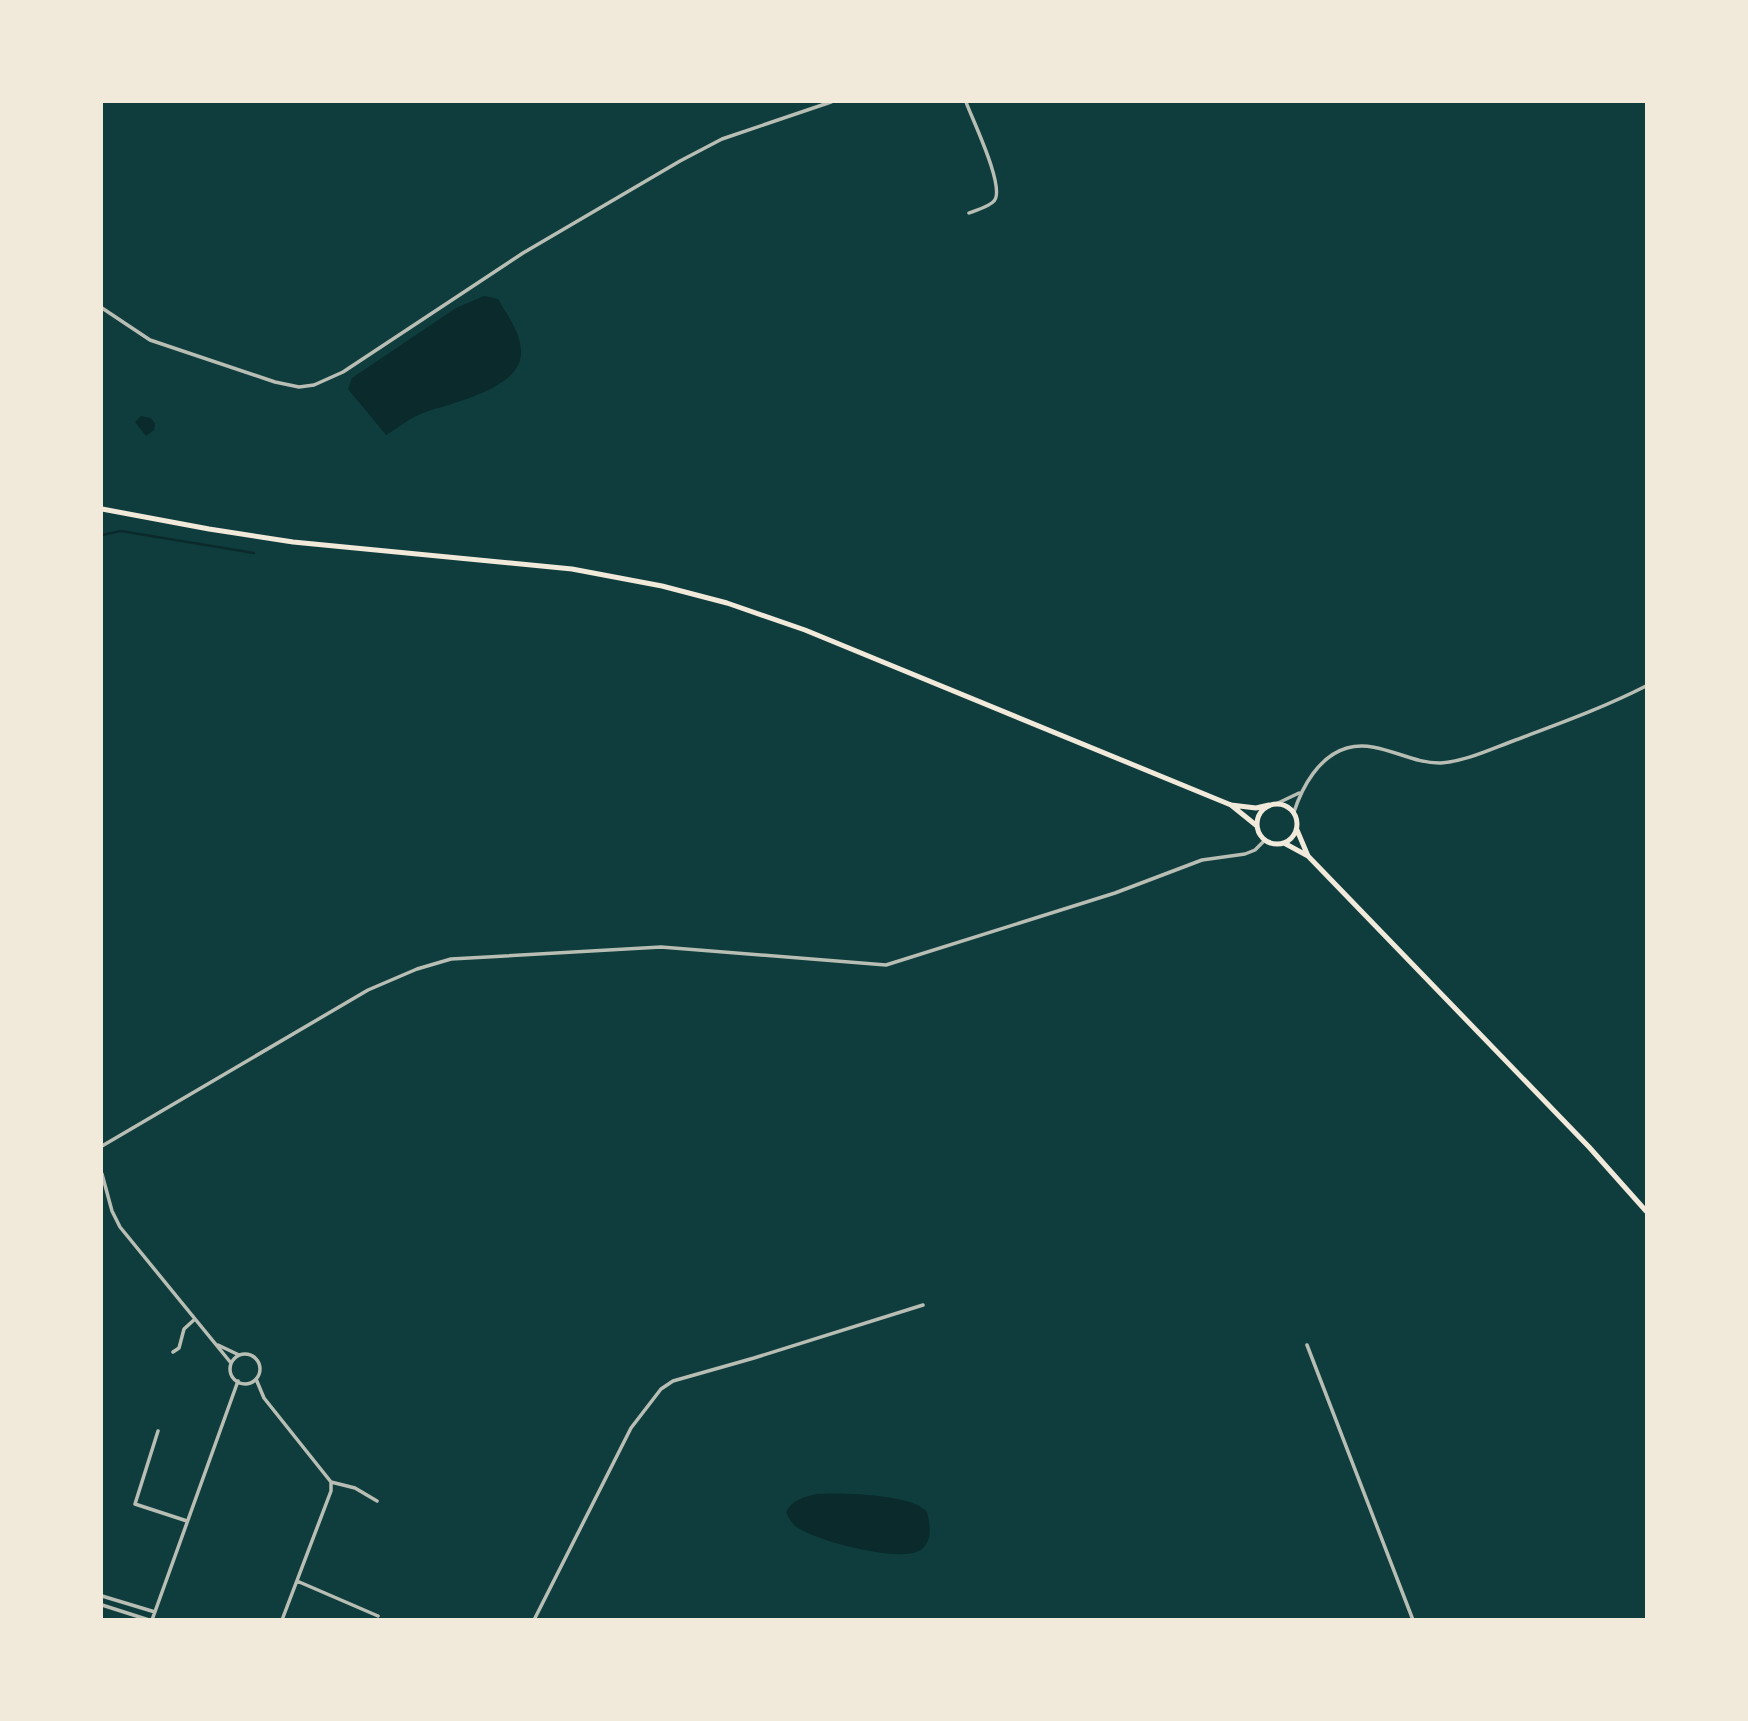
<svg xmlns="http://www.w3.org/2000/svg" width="1748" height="1721" viewBox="0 0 1748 1721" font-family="'Sofia Sans Condensed',sans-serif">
<rect width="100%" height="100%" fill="#0f3d3e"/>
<path fill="#0a2a2b" d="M484,296L498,299C507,315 522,334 521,354C519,390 451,403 423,413C410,418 398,428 386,435L348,389L352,378L456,308Z
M141,416L151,418L155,424L154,430L146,436L135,422Z
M816,1494C839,1492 914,1494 927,1512C930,1525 933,1539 922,1549C905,1565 812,1540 795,1526C791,1522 788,1517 786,1512C792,1500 804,1497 816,1494Z"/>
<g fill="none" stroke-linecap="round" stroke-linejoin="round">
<path stroke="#0a2a2b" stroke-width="2.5" d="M102,535L121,531L254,553"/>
<path stroke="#b8beb3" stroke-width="3.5" d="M966,102C972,119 1006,188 994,201C989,207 976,210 969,213
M102,308L150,340L275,382L299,387L314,385L343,372L523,253L680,161L722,139L831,102
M1278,803L1299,793
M1294,812C1302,787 1319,756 1347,748C1379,739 1409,764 1441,763C1466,761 1489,750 1513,741C1558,724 1603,708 1646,686
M102,1146L368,990L417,969L451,959L661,947L886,965L1115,893L1202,860L1245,854L1255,850L1265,840
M102,1174L112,1211L120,1227L231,1363
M218,1345L239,1355
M1307,1345L1413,1620
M173,1352L179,1348L184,1329L195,1319
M230 1369a15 15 0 1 1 30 0a15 15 0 1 1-30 0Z
M256,1379L264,1398L331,1482V1491L282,1620
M158,1431L135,1504L187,1521
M331,1482L355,1488L377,1501
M297,1581L378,1616
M102,1596L155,1612
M102,1605L149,1620
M152,1620L238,1381
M534,1620L631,1428L661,1389L673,1381L754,1358L923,1305"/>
<path stroke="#f1e9da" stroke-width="5" d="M102,509L209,529L293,542L572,569L662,586L727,603L805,630L1231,805L1256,808L1269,805
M1257 824a20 20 0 1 1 40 0a20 20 0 1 1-40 0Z
M1231,805L1257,826
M1297,830L1308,856
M1284,843L1308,856L1589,1147L1646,1211"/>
</g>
<rect width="1748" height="1721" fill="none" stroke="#f1e9da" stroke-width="206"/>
</svg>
